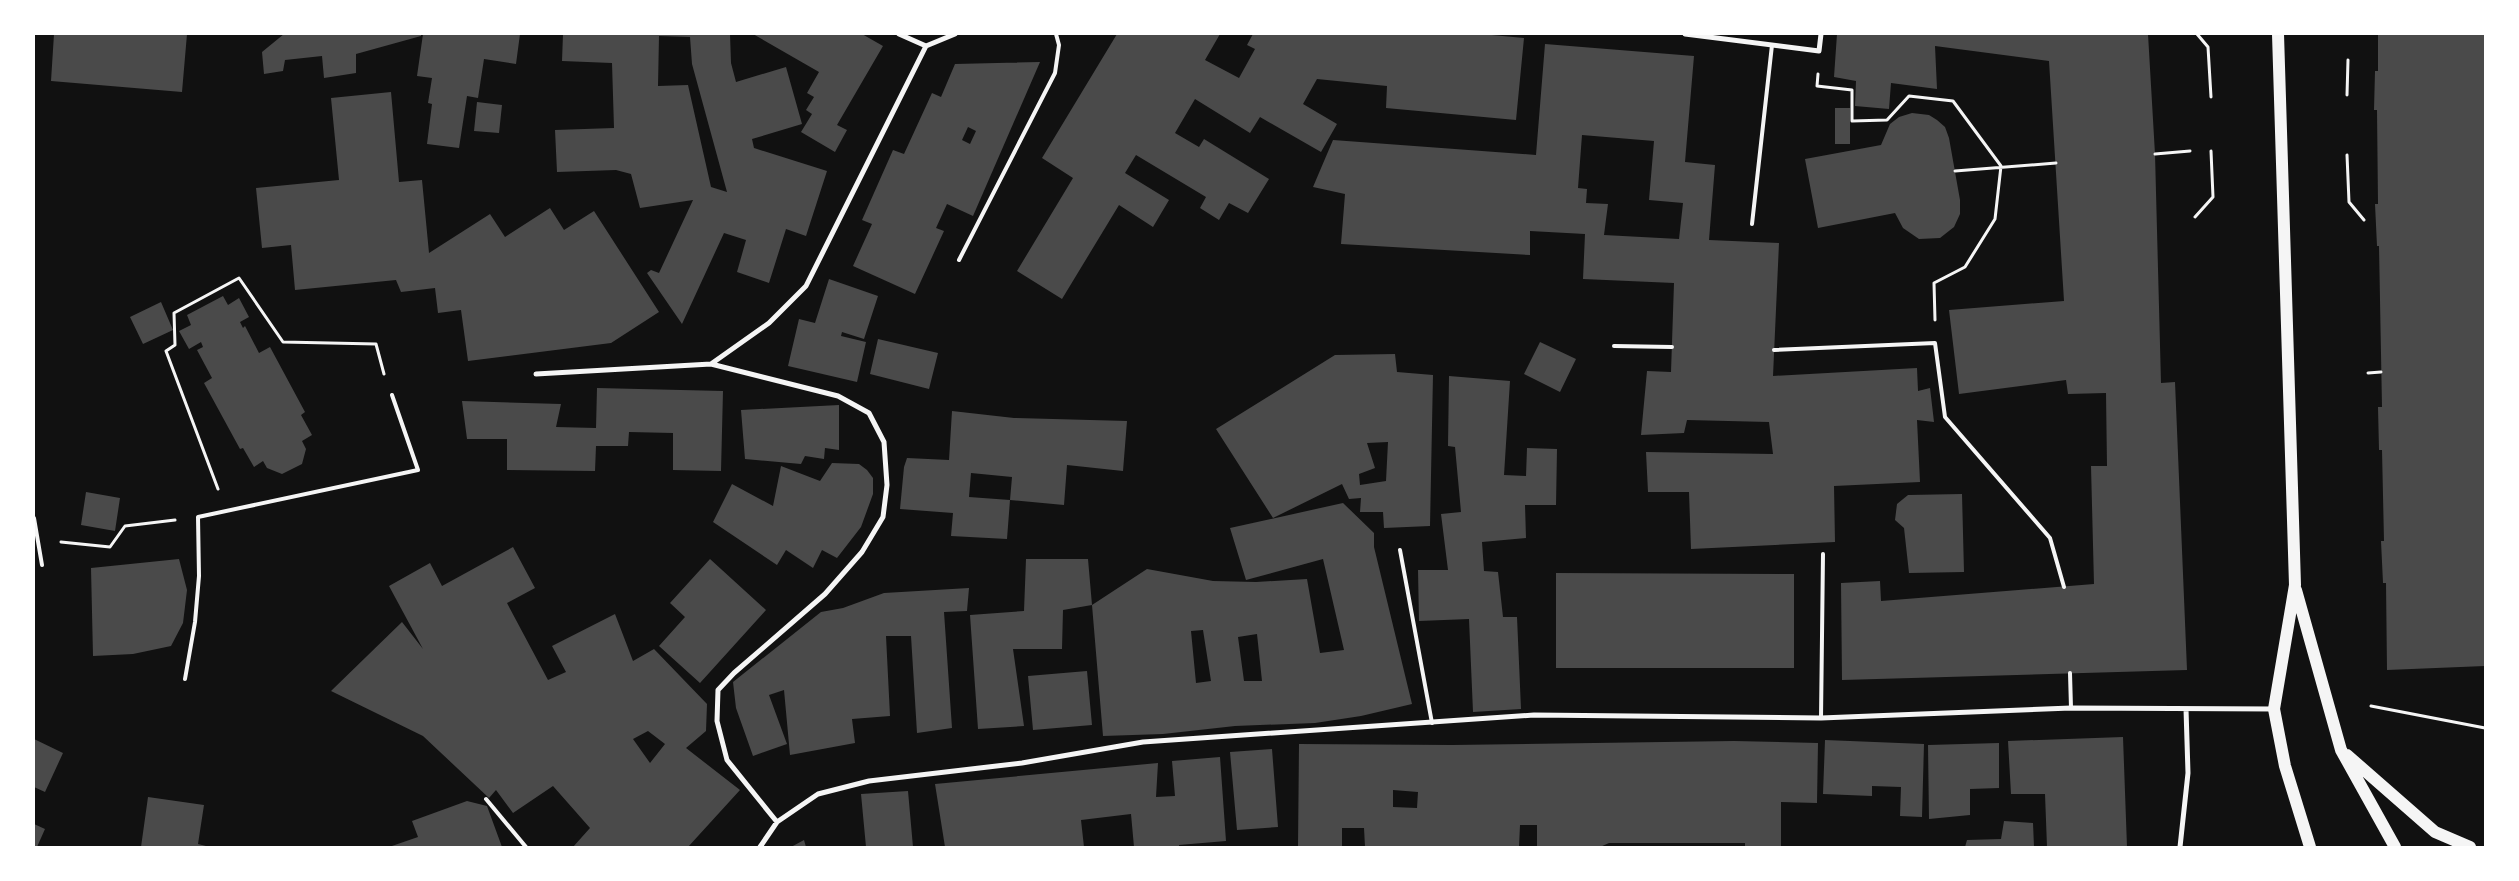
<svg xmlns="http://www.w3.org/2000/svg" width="2519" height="881" viewBox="0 0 2519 881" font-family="Roboto,sans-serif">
<rect width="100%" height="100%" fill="#111"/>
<path fill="#4a4a4a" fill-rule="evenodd" d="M54,34H187L182,92L51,81Z
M284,34H421V36L356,54V73L324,78L322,56L285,60L283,71L264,74L262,52Z
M423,34H520L516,64L484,59L478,98L467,96L459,148L427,144L432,104L428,103L432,78L417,76Z
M563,34H730L731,63L736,82L786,67L802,124L752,139L754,148L827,171L806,236L786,229L769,283L737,272L746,240L724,233L682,324L647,273L651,270L659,273L693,200L640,208L631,174L616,170L557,172L555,130L614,128L612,63L562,61ZM659,36L690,37L692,64L727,192L711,187L688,85L658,86Z
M753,34H862L883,46L837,125L847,130L835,152L801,132L812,114L806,110L814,97L807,93L819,72Z
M1117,34H1220L1205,60L1239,78L1255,49L1247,45L1253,34H1481L1524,38L1516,120L1386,108L1387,86L1317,79L1303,104L1337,124L1321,152L1260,117L1250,133L1195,99L1175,133L1199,147L1204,139L1269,179L1248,213L1229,203L1219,220L1200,208L1206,197L1136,155L1125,173L1169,200L1153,227L1119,205L1062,299L1017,271L1073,178L1042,158Z
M1837,34H2148L2155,154L2161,383L2175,382L2187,670L1842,680L1841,583L1880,581L1881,601L2094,584L2091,466H2107L2106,393L2068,394L2066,380L1959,394L1949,310L2064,301L2049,61L1935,46L1937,89L1891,83L1889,109L1855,106L1856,81L1834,77Z
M2378,34H2485V666L2387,670L2386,583H2383L2381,541H2384L2382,450H2379L2378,407H2382L2379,246H2377L2375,204H2378L2377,110H2374L2375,71H2378Z
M1545,44L1694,56L1685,162L1715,165L1709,240L1779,243L1773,376L1917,368L1918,391L1930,388L1934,422L1917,420L1920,482L1834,486L1835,542L1691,549L1689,492H1648L1646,452L1773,454L1769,422L1687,420L1684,433L1641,435L1647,371L1671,372L1674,283L1583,279L1585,234L1530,231V255L1341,244L1345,194L1313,187L1333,140L1536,155ZM1582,135L1654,141L1649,200L1683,203L1679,239L1604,235L1608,204L1586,203L1587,189L1578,188Z
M1040,62L973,216L947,204L936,228L944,231L915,294L853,266L872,224L862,220L893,150L904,154L932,93L941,97L955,64ZM968,127L976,131L970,144L962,140Z
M391,92L399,182L422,180L429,253L490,214L505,237L550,208L564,230L594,211L659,312L611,343L468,361L461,310L438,313L435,288L401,292L396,280L295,290L291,245L262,248L256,188L339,180L331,98Z
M477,102L502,105L499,133L474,131Z
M1835,108H1850V144H1835Z
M1912,113L1929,115L1937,120L1945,127L1949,138L1960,200V214L1954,227L1940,238L1919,239L1903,228L1895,213L1818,228L1805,159L1881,145L1890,124L1899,117Z
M829,279L878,296L864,339L842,332L841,336L866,342L857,382L788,366L799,319L815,323Z
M223,296L228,305L239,298L249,317L240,322L243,328L245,326L259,353L270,347L305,412L301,415L312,435L302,441L306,449L302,464L282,474L267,468L263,461L254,467L243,448L240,449L204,383L212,378L197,350L203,347L201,342L189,349L179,331L191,325L187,315Z
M161,302L173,330L143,344L130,317Z
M878,339L938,353L929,389L870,374Z
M1540,342L1576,359L1560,392L1524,374Z
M1395,354L1397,372L1433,375L1430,526L1384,528L1383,512H1360L1361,498L1349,499L1342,484L1273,518L1216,429L1335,355ZM1388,442L1386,481L1360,485L1359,474L1375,468L1367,443Z
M1449,376L1510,381L1504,475L1526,476L1527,448L1557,449L1556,505H1525L1526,538L1482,542L1484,571L1498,572L1503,617H1517L1521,709L1473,712L1469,619L1419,621L1418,570H1448L1441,514L1461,512L1455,447L1448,446Z
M597,388L723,391L721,471L673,470V433L629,432L628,446H596L595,471L507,470V439H467L462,401L561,404L556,427L596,428Z
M839,405V450L825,448L824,459L805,456L801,464L745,459L741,410Z
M952,411L1014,418L1127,421L1123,471L1067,465L1064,505L1010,500L1012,477L971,473L969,497L1010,500L1007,539L951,536L953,513L900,509L904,467L907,458L949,460Z
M832,463L859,464L867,470L873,478V494L861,527L837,558L822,550L813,568L786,550L777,565L713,522L732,484L773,506L781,466L820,481Z
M86,492L120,498L115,531L81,525Z
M1962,494L1964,572L1909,573L1904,528L1895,520L1897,504L1908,495Z
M1343,503L1374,533V547L1412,704L1361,716L1315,723L1235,726L1163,734L1103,736L1092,605L1147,569L1213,581L1256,582L1307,579L1320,653L1344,650L1323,559L1246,580L1230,528ZM1203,630L1211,681L1196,683L1191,631ZM1257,634L1262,681H1244L1238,637Z
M513,547L535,588L507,603L548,680L566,672L552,646L615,614L633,661L654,649L707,704L706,731L686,748L740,790L688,847H573L590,828L553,786L513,813L496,790L489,798L423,736L331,691L402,622L423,649L389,586L430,563L442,586ZM648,731L665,744L650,763L633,739Z
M179,559L187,590L183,623L171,646L133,654L93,656L91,568Z
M710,559L766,610L700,683L659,646L685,617L670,603Z
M1026,559H1088L1092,605L1063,610L1062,649H1013L1024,726L978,729L970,615L1024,611Z
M1556,573L1794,574V668H1556Z
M969,588L967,611L944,612L952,728L917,733L911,636H886L890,716L852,719L855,743L790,755L784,690L769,695L787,744L753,756L736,708L733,682L821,612L843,608L884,593Z
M1087,671L1092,725L1033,730L1028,676Z
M2123,737L2127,847H2047L2045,794H2011L2008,741Z
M34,739L63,753L45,792L34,787Z
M1825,740L1924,744L1922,817L1900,816L1901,787L1872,786V796L1823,794Z
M1734,741L1818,743L1817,803L1781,802V847H1745V843H1609L1600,847H1537V825H1520L1519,847H1365L1364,828H1342V847H1298L1299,744L1452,745ZM1393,790L1418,792L1417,808L1393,807Z
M1999,743V788L1970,789V815L1929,819L1928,745Z
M1272,749L1278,827L1237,830L1230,752Z
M1220,757L1226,841L1179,845V847H1134L1131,814L1081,820L1084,847H945L935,784L1158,763L1156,797L1175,796L1172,761Z
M908,791L913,847H866L861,794Z
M148,797L204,805L198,844L210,847H141Z
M467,801L487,806L502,847H389L418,837L412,821Z
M2004,821L2033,823L2034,847H1965L1967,840L2001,839Z
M34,824L45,829L37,847H34Z
M804,840L806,847H791Z"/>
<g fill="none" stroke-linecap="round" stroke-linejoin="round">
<path stroke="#f5f5f5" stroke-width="3" d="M2197,34L2208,47L2211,97
M1818,74L1817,86L1852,90V121L1887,120L1909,96L1953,101L2001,166L1995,219L1965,267L1934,283L1935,320
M2347,95L2348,60
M2155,154L2190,151
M2347,155L2349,202L2364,220
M1955,171L2056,163
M2195,217L2213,197L2211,151
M2368,373L2381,372
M218,489L166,351L175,345L174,313L239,278L283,342L376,344L384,374
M61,542L110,547L125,526L175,520
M2371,706L2485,728"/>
<path stroke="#f5f5f5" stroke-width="4" d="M1752,224L1772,45
M959,260L1055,73L1059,45L1056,34
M1614,346L1672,347
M1774,350L1935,343L1945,417L2050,538L2064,587
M34,518L42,565
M1400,550L1432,723
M2070,673L2071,708
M185,679L195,622L199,576L198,517L418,470L392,395
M1821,718L1823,554
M486,799L526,847"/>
<path stroke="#f5f5f5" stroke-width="5" d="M899,34L926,46
M1685,34L1819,51L1821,34
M711,364L838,396L869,413L884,442L887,485L883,517L862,552L825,594L734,673L718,690L717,721L727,760L777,822
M536,374L711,364L769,323L806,286L926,46L955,34
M760,847L777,822L818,794L869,781L1022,763L1143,742L1534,715L1821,718L2071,708L2274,709
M2180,847L2188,773L2186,709"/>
<path stroke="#f5f5f5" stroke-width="12" d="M2278,34L2295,585L2274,709L2285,766L2310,847
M2296,590L2341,750L2395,847
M2347,755L2435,832L2470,847"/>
</g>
<rect width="2519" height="881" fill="none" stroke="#ffffff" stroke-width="70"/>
</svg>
